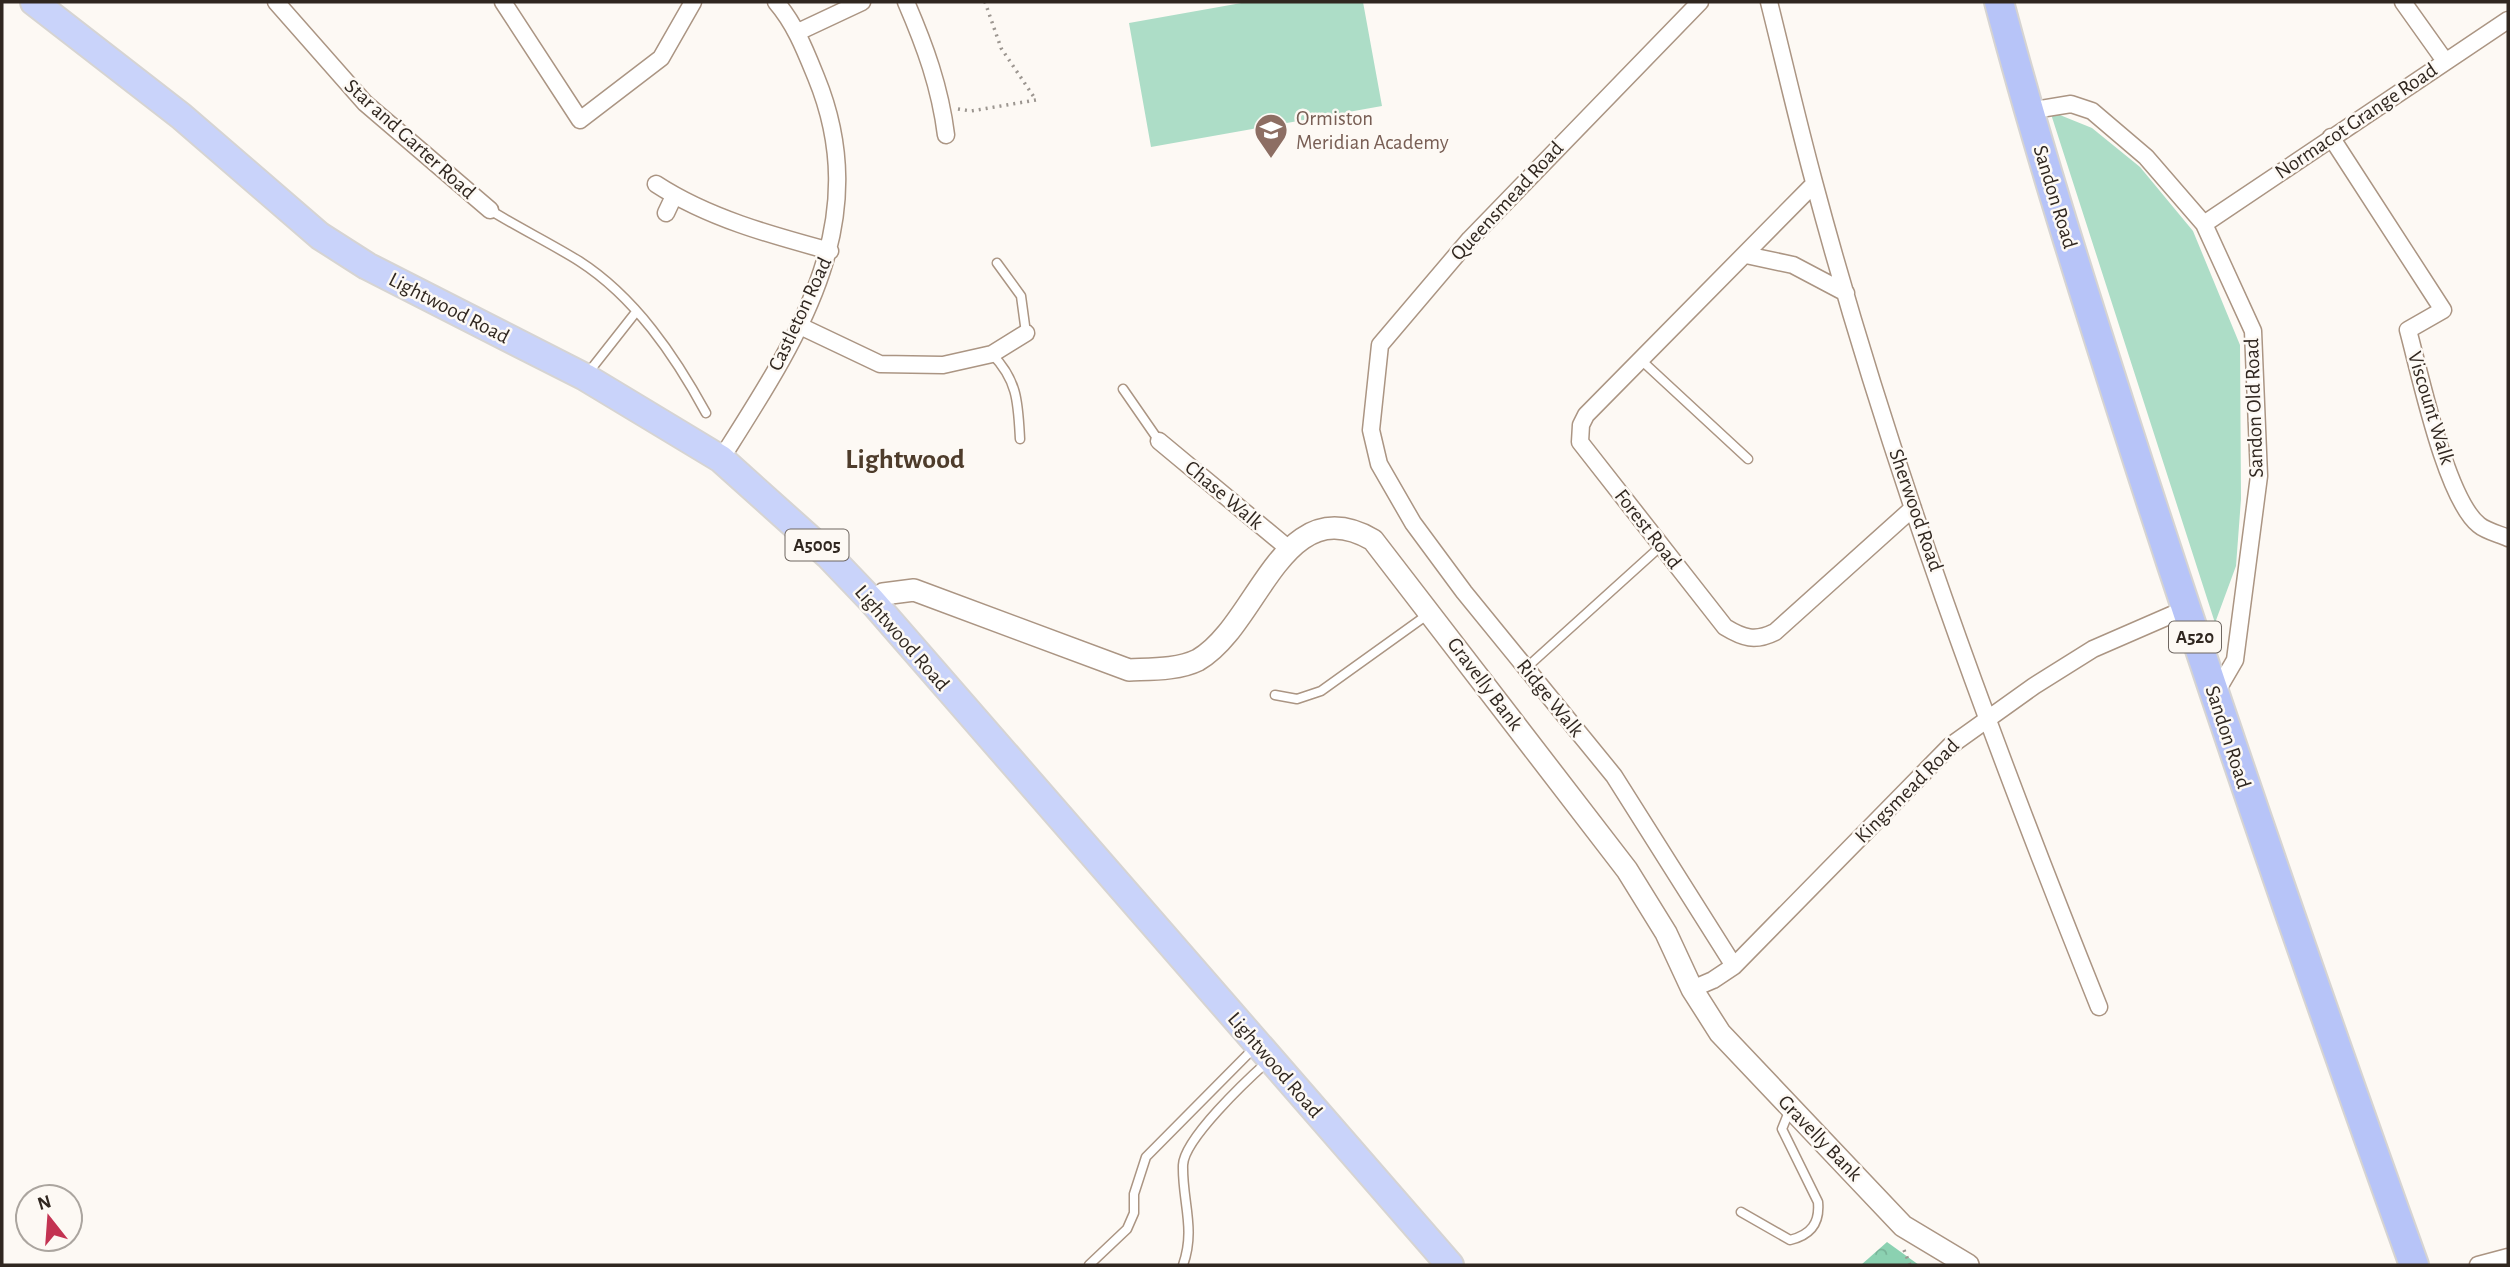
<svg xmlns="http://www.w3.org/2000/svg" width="2510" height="1267" viewBox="0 0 2510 1267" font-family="'Alegreya Sans',sans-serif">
<defs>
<pattern id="forest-crowns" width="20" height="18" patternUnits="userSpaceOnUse" patternTransform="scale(1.75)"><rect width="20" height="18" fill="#8bd1b1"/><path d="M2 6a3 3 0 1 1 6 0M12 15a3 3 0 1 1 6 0" fill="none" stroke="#78b398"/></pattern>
</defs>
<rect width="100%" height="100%" fill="#fdf9f4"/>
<path fill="url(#forest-crowns)" d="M1887,1242L1919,1265H1861Z"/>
<path fill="#adddc7" d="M1247,2H1363L1382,106L1151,147L1129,23Z
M2050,111L2092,128L2140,167L2193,231L2240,345L2241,499L2236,566L2215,623Z"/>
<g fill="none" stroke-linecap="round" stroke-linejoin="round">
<defs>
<path id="service" d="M490,210C519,228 550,243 579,261C635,297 675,356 706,413
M997,263L1021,296L1026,333
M992,354C1018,381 1018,403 1020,439
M1641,360L1748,459
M588,373L636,312
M1123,389L1159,441
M1526,668L1661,546
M1275,695L1297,699L1321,691L1427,615
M1741,1212L1790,1240C1811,1235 1820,1223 1818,1202L1782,1129L1790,1109
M1089,1265L1127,1229L1134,1213V1194L1146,1157L1255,1047
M1183,1265C1196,1229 1182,1201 1183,1165C1184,1139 1247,1080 1267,1062"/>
<path id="minor" d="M276,2L365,103L490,210
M503,2L580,120L661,58L693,2
M906,2C925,46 940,87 946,135
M1700,2L1470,239L1380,345L1371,430L1379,464L1413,523L1464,592L1614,776L1734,966
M1769,2C1784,62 1798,123 1814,182C1889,463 1991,738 2099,1007
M2403,2L2445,61
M798,32L862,2
M2028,111L2071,104L2092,111L2146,157L2204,224L2253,331L2259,476L2235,660L2214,696
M2331,137L2443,310L2408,330C2420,374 2446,499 2479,525C2486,531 2499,534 2508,538
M656,184C708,218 771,235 830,251
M1814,184L1586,415L1581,425L1580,442L1725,627C1743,638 1755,642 1775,632L1913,508
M666,213L674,196
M2204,224L2508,20
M1746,255L1793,265L1846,293
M800,326L880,364L943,365L992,354L1026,333
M1159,441L1289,549
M721,459C797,339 876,223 816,77C805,50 795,24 776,2
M1692,989L1713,980L1734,966L1950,746L2034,686L2093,649L2185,609
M2478,1265L2508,1257"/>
<path id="tertiary" d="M872,601L883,594L914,590L1129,670C1150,669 1178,670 1198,660C1259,625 1282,487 1373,540L1627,870L1666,933L1692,989L1720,1033L1903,1226L1968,1265"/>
<path id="primary" d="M34,2L181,116L320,236L367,266L585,377L721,459L828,555L872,601L1450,1265"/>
<path id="trunk" d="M1999,2C2036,142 2080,280 2124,418C2215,702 2313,984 2414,1265"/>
</defs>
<use href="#service" stroke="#ab9583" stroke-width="11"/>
<use href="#minor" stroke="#ab9583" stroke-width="19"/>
<use href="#tertiary" stroke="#ab9583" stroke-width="24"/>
<use href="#primary" stroke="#d6d4d2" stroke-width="30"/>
<use href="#trunk" stroke="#d6d4d2" stroke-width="32"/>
<path stroke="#9c9690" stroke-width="3.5" stroke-dasharray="2 5" stroke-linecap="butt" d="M958,109L971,111L1036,100L1001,48L985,2
M1904,1250L1910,1265"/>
<use href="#service" stroke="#fff" stroke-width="8"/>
<use href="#minor" stroke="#fff" stroke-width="16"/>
<use href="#tertiary" stroke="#fff" stroke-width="21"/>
<use href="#primary" stroke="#c9d3fa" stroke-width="26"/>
<use href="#trunk" stroke="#b7c4f8" stroke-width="28"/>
</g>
<defs>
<symbol id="school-pin" viewBox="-11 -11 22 30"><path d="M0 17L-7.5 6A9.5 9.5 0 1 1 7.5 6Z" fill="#8d6e63" stroke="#fdf9f4"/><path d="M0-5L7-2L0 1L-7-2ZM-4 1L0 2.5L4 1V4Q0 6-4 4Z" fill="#fff"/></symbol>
</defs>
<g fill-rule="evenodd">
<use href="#school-pin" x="1252" y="111" width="38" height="52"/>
</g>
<g text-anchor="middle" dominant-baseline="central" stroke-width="5" stroke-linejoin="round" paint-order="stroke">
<g fill="#fdf9f4" stroke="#6e6660" stroke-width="2">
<rect x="785.5" y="529.5" width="63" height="31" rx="5"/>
<rect x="2169" y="621.5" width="52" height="31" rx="5"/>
</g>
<g font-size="19" font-weight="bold" fill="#302720">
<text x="817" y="545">A5005</text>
<text x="2195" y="637">A520</text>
</g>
<g font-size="21" fill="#785e54" stroke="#fdf9f4" text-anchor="start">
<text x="1296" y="118">Ormiston<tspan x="1296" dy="24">Meridian Academy</tspan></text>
</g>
<g font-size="21" fill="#302720" stroke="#fdf9f4">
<text transform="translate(2356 121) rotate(-34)">Normacot Grange Road</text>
<text transform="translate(410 139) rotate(42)">Star and Garter Road</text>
<text transform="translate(2055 197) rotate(73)">Sandon Road</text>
<text transform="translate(1507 201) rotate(-47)">Queensmead Road</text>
<text transform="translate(449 308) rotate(27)">Lightwood Road</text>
<text transform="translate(800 314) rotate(-65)">Castleton Road</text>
<text transform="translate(2254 408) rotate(-92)">Sandon Old Road</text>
<text transform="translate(2431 408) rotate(73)">Viscount Walk</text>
<text transform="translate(1224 495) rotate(40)">Chase Walk</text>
<text transform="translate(1916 510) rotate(71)">Sherwood Road</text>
<text transform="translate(1648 529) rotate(52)">Forest Road</text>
<text transform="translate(902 638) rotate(49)">Lightwood Road</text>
<text transform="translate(1485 684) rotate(53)">Gravelly Bank</text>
<text transform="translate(1550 698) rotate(51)">Ridge Walk</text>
<text transform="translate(2228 737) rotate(72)">Sandon Road</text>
<text transform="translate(1907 791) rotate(-45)">Kingsmead Road</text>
<text transform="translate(1275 1065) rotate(49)">Lightwood Road</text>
<text transform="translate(1820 1138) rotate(46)">Gravelly Bank</text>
</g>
<g font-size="28" font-weight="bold" fill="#4e3c2b" stroke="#fdf9f4">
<text x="905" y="460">Lightwood</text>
</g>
</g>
<rect width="2510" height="1267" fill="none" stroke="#302720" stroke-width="7"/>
<g transform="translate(49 1218) rotate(343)"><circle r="33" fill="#fdf9f4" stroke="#aba59f" stroke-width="2"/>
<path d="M0-5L12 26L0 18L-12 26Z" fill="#c33352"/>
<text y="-10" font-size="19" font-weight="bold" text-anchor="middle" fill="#302720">N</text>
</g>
</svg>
